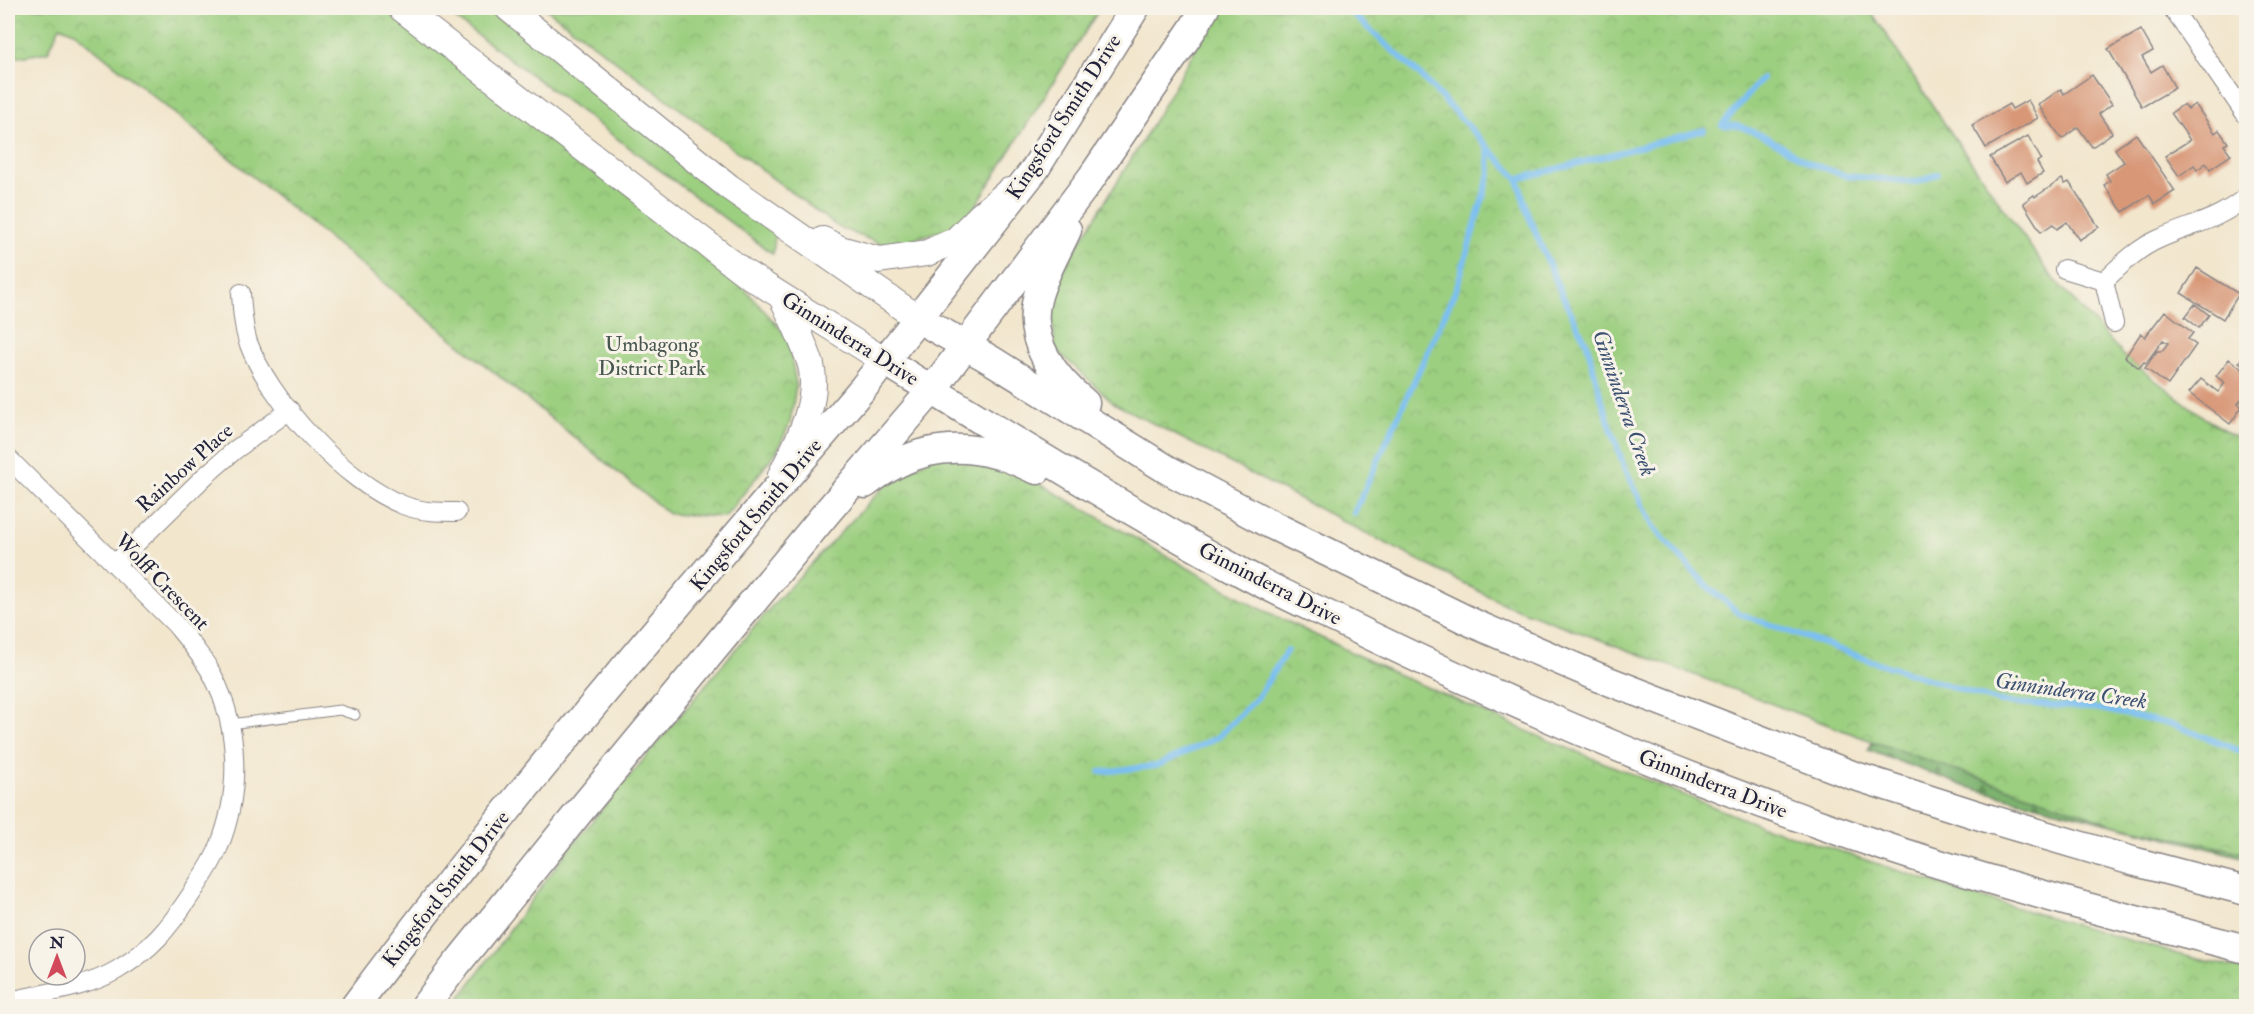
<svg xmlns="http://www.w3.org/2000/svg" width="2254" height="1014" viewBox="0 0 2254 1014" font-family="'IM FELL Double Pica',serif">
<defs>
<pattern id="forest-firs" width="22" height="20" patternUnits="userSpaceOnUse" patternTransform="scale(1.5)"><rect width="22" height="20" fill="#7db26e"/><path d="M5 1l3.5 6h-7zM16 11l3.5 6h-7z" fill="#66905c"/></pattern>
<pattern id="park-crowns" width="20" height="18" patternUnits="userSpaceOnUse" patternTransform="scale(1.5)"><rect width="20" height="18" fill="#9ccf80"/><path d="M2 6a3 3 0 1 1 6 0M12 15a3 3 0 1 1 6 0" fill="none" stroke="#86b170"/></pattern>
</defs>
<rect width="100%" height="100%" fill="#f7f3e8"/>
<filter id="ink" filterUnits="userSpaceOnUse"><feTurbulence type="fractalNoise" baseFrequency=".0167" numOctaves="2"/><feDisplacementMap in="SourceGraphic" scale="12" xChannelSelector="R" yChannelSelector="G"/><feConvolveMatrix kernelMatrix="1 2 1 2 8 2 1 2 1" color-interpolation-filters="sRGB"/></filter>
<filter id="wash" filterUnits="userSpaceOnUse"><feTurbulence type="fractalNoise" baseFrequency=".008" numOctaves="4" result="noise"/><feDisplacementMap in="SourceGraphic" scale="24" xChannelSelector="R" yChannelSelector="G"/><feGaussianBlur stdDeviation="1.35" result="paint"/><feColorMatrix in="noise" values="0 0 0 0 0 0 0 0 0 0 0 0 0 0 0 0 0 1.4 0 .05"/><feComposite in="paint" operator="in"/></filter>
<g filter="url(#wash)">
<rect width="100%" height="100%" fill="#f2e6cd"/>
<path fill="#9ccf80" stroke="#5f785e" stroke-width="1.5" d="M441,8H494L775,235L773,254Z"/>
<path fill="url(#forest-firs)" stroke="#506a54" stroke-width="1.5" d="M1886,718L2246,828V858L1967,787L1868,750Z"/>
<path fill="url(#park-crowns)" stroke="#5f785e" stroke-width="1.5" d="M8,8H391L733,276L788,337L796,385L790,423L777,451L725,517L669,514L74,32L60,26L48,52L19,57L8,51Z
M545,8H1100L965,223L888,247L838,227Z
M1219,8H1869L1940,117L2049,273L2125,357L2206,419L2246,443V853L2114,824L1866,739L1504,604L1115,404L1055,349L1051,289L1143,140Z
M939,454L1010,467L1255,606L1392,672L1543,738L1751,822L1969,894L2177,954L2246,970V1006H454L568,850L770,608L888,482Z"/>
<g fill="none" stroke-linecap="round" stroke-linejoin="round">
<path stroke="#7cbff2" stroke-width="6" d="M1346,8L1421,76L1518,179L1527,212L1561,293L1587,344L1601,398L1623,464L1654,528L1706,585L1740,614L1872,661L2000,702L2100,709L2174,725L2246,753
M1722,125L1739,126L1766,137L1809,163L1847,176L1918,182L1938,174
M1722,125L1762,78
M1518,179L1704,130
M1354,513L1457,287L1490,173L1488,149
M1100,772L1156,766L1218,737L1258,697L1287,650"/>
</g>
<g id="blocks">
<path fill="#d89878" d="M2141,30L2153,51L2142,57L2151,72L2162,65L2175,88L2142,107L2108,49Z
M2092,75L2112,104L2099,114L2112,133L2092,147L2078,127L2062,139L2038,105L2061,89L2064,94Z
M2028,100L2038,118L1986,148L1972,125L2009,104L2012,109Z
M2184,104L2188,109L2195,104L2215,133L2219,130L2228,143L2224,145L2231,155L2210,169L2206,163L2197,170L2194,165L2179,176L2165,156L2190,140L2171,113Z
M2136,134L2175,191L2155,204L2149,195L2123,212L2104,185L2110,181L2106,174L2124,162L2115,149Z
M2028,136L2041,159L2037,162L2043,173L2027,183L2021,172L2005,182L1990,157Z
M2062,179L2065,184L2069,182L2099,227L2079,240L2067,222L2057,229L2053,224L2041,232L2023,203L2034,195L2035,197Z
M2197,268L2239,294L2223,319L2181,293Z
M2195,304L2209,315L2199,328L2185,317Z
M2165,311L2193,333L2188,339L2196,345L2168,385L2145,368L2157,351H2162L2168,343L2163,340L2146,363L2144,362L2139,368L2125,357L2141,333L2145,337Z
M2246,353V367L2239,362Z
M2229,359L2246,372V393L2238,404L2242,407L2230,424L2189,393L2201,379L2218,392L2225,383L2216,376Z"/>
</g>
</g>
<g filter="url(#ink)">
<use href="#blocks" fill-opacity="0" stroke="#8a8484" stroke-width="1.5"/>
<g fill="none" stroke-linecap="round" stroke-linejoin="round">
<defs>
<path id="lane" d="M230,724L340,710L355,715"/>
<path id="street" d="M2172,8L2246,115
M2064,269L2104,281C2121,265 2138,248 2159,239C2192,224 2217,221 2246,197
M2104,281L2114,323
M241,293C242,310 243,326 248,342C269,400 345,483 403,505C421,512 438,512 457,512
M8,458L175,624C189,641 203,657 213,676C240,729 241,794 218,849C211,866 200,881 190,896C168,929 152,949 117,970C84,989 44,993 8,1001
M115,564L205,476L235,450L290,410"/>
<path id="secondary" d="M401,8L745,273L885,361
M508,8L729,187L919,319
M823,240L840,249L879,260L927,253L956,240L981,215L1009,191
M781,475C797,443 820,403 811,365C804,342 792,319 782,297"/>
<path id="primary" d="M1067,230C1057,252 1043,275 1037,299C1026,341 1055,379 1085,403
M919,319L991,360L1168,470L1272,525L1477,625L1598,677L1852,775L1990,819L2136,862L2246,891
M885,361C1002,433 1119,506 1239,571C1281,594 1325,613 1367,634C1518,707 1671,773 1830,828C1966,876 2106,913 2246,949
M865,484C907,452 947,440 999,455C1012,458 1024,465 1037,470
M355,1006C514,792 690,590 864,387L1035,169L1135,8
M425,1006L455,966L579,812L828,511L932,390L1092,177L1194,27L1205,8"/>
</defs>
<use href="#lane" stroke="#8a8484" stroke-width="11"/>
<use href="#street" stroke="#8a8484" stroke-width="20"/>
<use href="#secondary" stroke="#8a8484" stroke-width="28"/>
<use href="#primary" stroke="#8a8484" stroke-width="31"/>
<use href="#lane" stroke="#fff" stroke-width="9"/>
<use href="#street" stroke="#fff" stroke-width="18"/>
<use href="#secondary" stroke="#fff" stroke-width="26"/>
<use href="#primary" stroke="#fff" stroke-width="28"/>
</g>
</g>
<g text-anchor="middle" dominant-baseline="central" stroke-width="6" stroke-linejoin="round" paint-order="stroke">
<g font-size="21" fill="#22223b" stroke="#f7f3e8">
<text transform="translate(1064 117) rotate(-57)">Kingsford Smith Drive</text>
<text transform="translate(850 339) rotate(32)">Ginninderra Drive</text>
<text transform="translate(185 468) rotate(-42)">Rainbow Place</text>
<text transform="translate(756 515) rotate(-50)">Kingsford Smith Drive</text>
<text transform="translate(162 582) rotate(46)">Wolff Crescent</text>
<text transform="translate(1270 584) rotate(27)">Ginninderra Drive</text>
<text transform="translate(1713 784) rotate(21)">Ginninderra Drive</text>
<text transform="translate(446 889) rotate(-52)">Kingsford Smith Drive</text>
</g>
<g font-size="21" fill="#475650" stroke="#f7f3e8">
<text x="652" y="344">Umbagong<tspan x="652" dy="24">District Park</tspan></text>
</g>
<g font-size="22" font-style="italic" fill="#3d5172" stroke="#f7f3e8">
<text transform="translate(1624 403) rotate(71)">Ginninderra Creek</text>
<text transform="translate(2071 691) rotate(8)">Ginninderra Creek</text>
</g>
</g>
<rect width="2254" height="1014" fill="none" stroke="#f7f3e8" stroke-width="30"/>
<g transform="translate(57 957)"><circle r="28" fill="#f7f3e8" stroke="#a29fa3" stroke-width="1.5"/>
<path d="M0-4.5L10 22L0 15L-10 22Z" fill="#d1495b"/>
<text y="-9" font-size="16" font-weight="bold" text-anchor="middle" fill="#22223b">N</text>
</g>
</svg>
